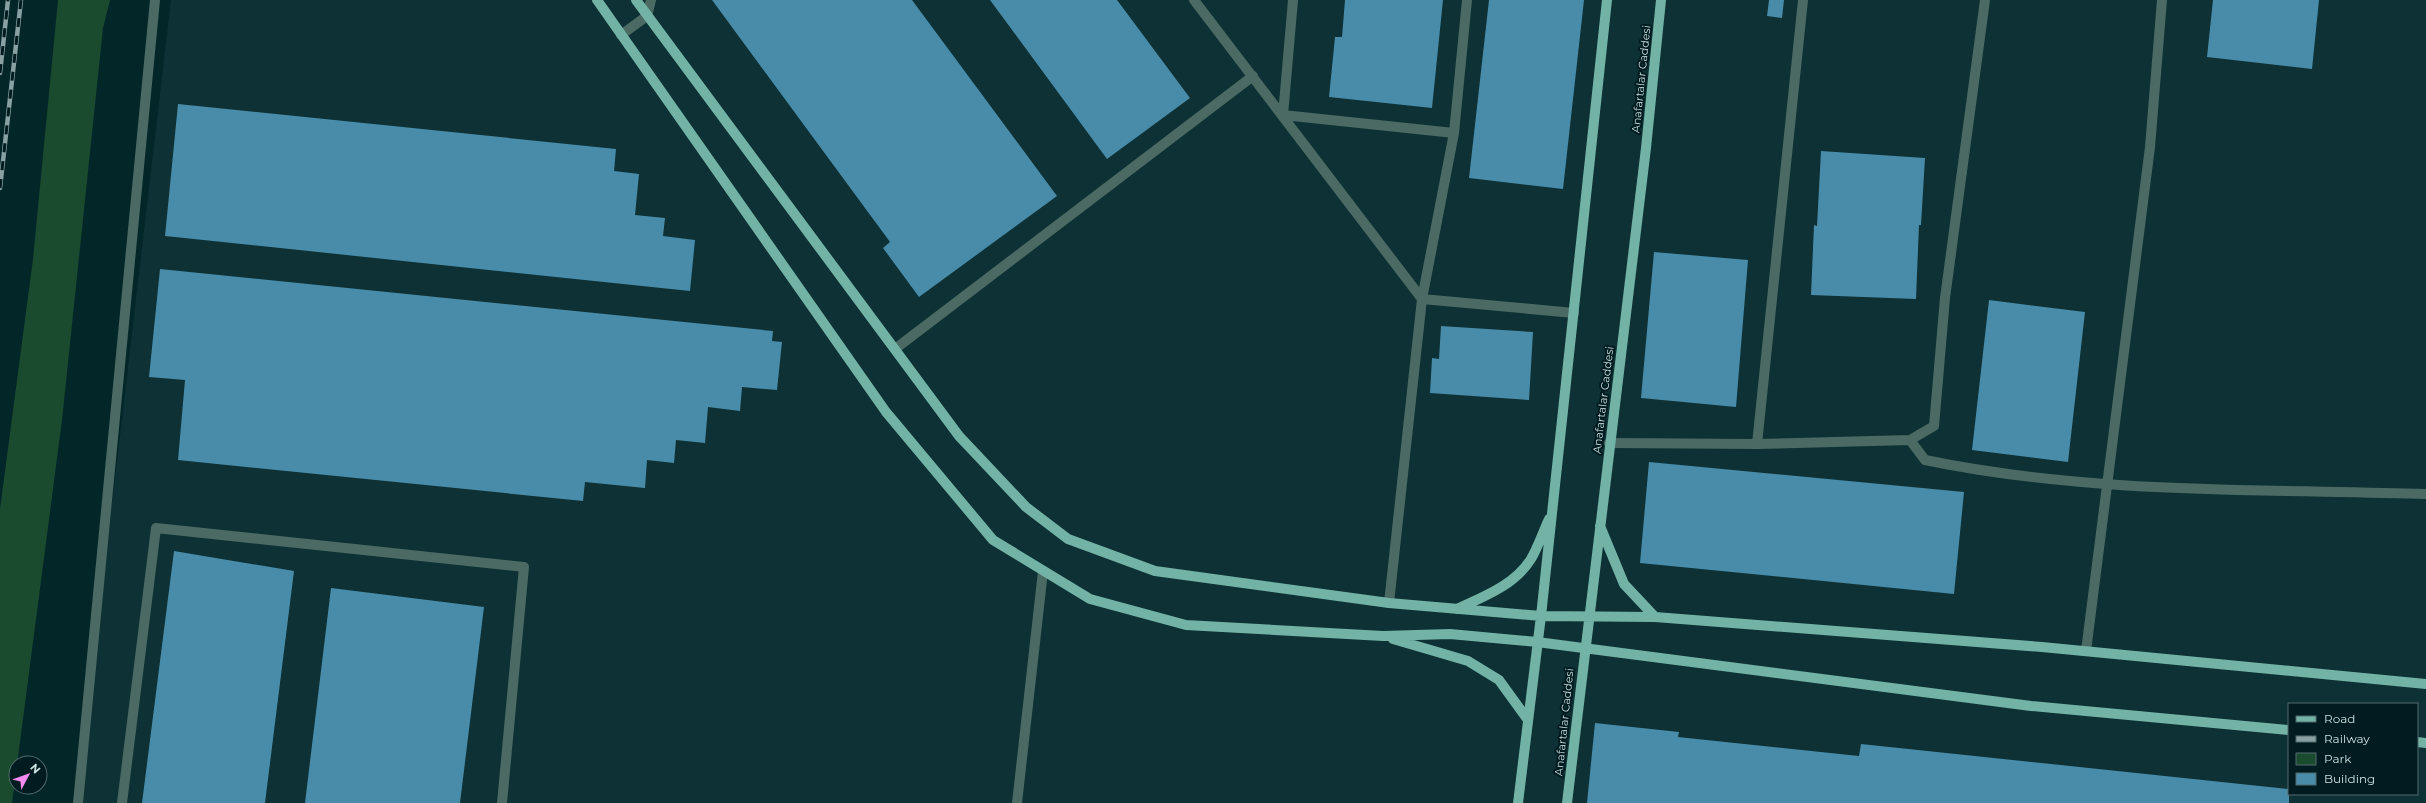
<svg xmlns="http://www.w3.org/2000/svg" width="2426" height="803" viewBox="0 0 2426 803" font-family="Montserrat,sans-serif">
<rect width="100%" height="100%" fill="#032629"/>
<path fill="#0d3134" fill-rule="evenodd" d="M171,0H2426V803H77ZM2289,704H2417V794H2289Z"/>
<path fill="#1a4b2e" d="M58,0H110L103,28L62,420L12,803H0V509L33,259Z"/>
<path fill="#488caa" d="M712,0H912L1057,196L919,297L883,248L890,242Z
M990,0H1117L1190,98L1107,159Z
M1345,0H1443L1432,108L1329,97L1335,37H1342Z
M1489,0H1584L1563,189L1469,178Z
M1769,0H1784L1782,18L1767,16Z
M2213,0H2319L2312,69L2207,57Z
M178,104L616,149L614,171L639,174L635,215L665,218L663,236L695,240L690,291L165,236Z
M1821,151L1925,158L1921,225H1919L1916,299L1811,295L1814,225L1817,226Z
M1654,252L1748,260L1736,407L1641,398Z
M160,269L773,331L772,341L782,342L777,390L742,387L740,411L708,407L705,443L676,440L674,463L647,460L645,488L585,482L583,501L178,460L185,380L149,377Z
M1989,300L2085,312L2068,462L1972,450Z
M1441,326L1533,332L1529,400L1430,393L1432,358L1439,359Z
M1649,462L1964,492L1954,594L1640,563Z
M174,551L294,571L265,803H142Z
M331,588L484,607L460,803H305Z
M1595,723L1679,732L1678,737L1859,756L1861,744L2289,789V803H1587Z"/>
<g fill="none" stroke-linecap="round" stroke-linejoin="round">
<path stroke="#4b6a63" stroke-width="10" d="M1194,0L1422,299L1389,603
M1293,0L1283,115L1454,133L1422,299L1574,313
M621,35L647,16L651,0
M1454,133L1467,0
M895,349L1253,76
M1910,440L1925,460C2089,494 2259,489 2426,494
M1609,443L1757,444L1910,440L1934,426L1945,298L1985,0
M1757,444L1803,0
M2086,651L2150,147L2162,0
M78,803L155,0
M122,803L156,528L524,567L502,803
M1017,803L1043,571"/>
<path stroke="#72b3a5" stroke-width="10" d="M597,0L886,412L993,540L1090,599L1186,625L1383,636L1450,634L1537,642L2031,706L2289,730
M636,0L959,436L1026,507L1068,539L1155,571L1389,603L1541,616L1655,617L2042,647L2426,684
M1600,526L1624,584L1655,617
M1457,609C1483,597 1515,585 1531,559C1538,547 1543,532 1549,519
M1393,639L1468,661L1499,680L1528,720
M2417,742L2426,743
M1518,803L1541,616L1607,0
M1567,803L1646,148L1661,0"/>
<defs>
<path id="rail" d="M0,73L8,0
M0,188L21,0"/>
</defs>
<use href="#rail" stroke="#89a1a3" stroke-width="4.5"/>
<use href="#rail" stroke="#001c20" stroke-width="3" stroke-dasharray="9" stroke-linecap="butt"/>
</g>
<g text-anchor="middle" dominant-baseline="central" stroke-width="4" stroke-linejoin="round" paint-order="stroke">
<g font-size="11" fill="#cddfe1" stroke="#001c20">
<text transform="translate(1641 79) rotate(-84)">Anafartalar Caddesi</text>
<text transform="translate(1603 400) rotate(-83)">Anafartalar Caddesi</text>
<text transform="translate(1564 722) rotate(-84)">Anafartalar Caddesi</text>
</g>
</g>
<rect x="2288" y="703" width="130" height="92" fill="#001c20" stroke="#526a6d"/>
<rect x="2296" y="716" width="20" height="6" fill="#72b3a5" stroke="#526a6d"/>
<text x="2324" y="723" font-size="12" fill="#cddfe1">Road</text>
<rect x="2296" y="736" width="20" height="6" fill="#89a1a3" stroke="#526a6d"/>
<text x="2324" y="743" font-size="12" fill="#cddfe1">Railway</text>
<rect x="2296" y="753" width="20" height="12" fill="#1a4b2e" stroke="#526a6d"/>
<text x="2324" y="763" font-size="12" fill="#cddfe1">Park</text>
<rect x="2296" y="773" width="20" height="12" fill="#488caa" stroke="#526a6d"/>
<text x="2324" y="783" font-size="12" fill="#cddfe1">Building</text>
<g transform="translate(28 775) rotate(49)"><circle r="19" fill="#001c20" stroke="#526a6d"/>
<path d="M0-3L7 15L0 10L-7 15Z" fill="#f489f0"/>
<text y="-6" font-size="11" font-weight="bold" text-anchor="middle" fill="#cddfe1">N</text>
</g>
</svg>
